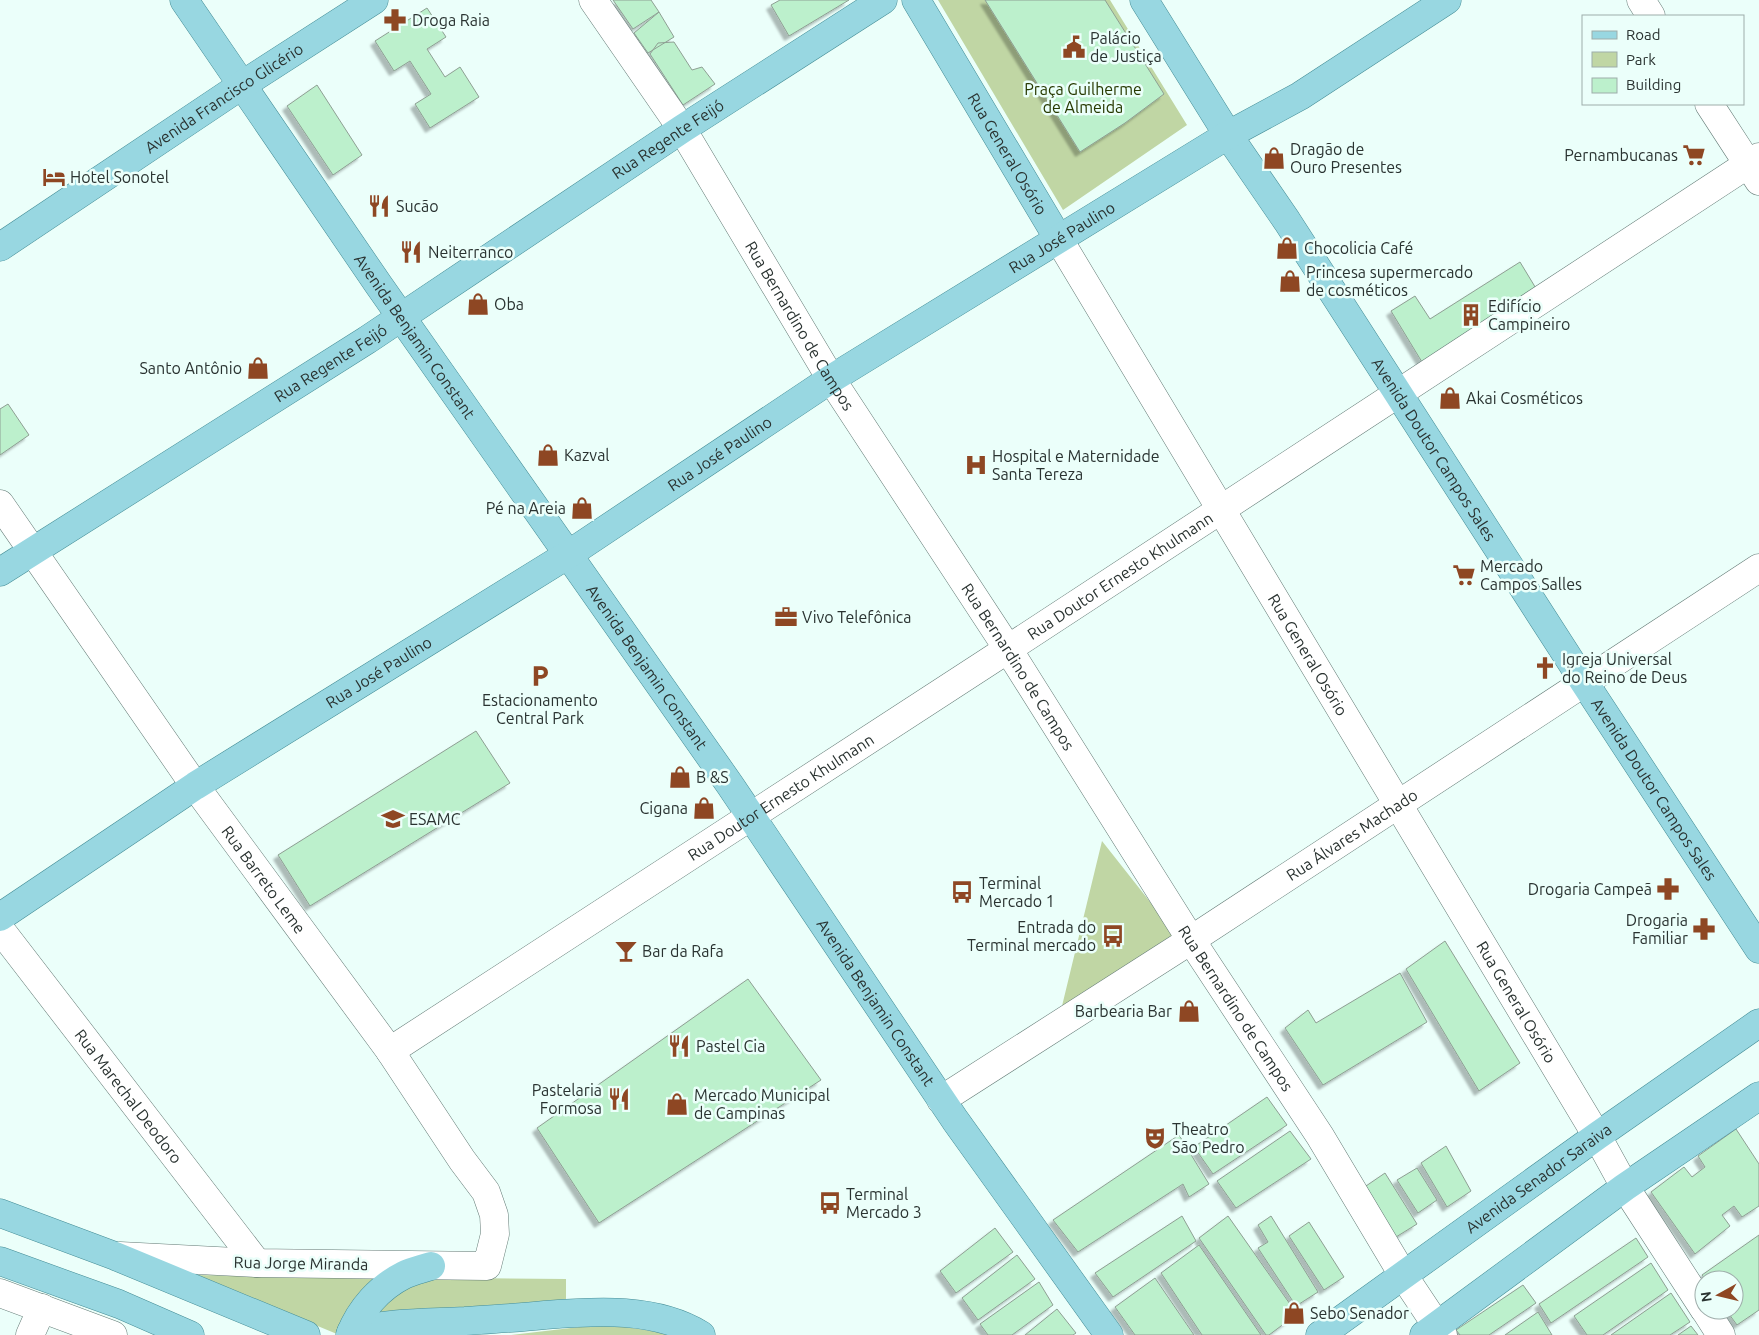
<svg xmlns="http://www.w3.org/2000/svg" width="1759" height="1335" viewBox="0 0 1759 1335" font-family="Ubuntu,sans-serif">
<defs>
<filter id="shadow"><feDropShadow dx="-4.5" dy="4.5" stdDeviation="1" flood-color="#0004"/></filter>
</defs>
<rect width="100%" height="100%" fill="#ebfffa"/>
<path fill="#c0d6a4" d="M938,0H1110L1187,125L1063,210Z
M1102,841L1177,936L1062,1006Z
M191,1275L566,1279V1302L492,1305L394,1318L337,1334L240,1294Z
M605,1324L679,1335H511Z"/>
<path fill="#bcf0cc" stroke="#8e9f93" filter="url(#shadow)" d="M613,0H651L659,12L633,29Z
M780,0H849L789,36L771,5Z
M985,0H1105L1164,94L1125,123L1080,152Z
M427,8L446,37L427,49L445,77L460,67L479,97L430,128L415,104L431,94L410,61L394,71L375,41Z
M659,12L674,37L648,53L634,33Z
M674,42L692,70L702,67L715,84L683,105L650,54L658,43Z
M317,85L362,155L333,175L287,106Z
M1520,262L1540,295L1425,367L1391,311L1415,296L1430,319Z
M8,404L29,435L0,455V409Z
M476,731L510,783L310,906L278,855Z
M1445,941L1520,1063L1479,1091L1406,969Z
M1400,973L1427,1022L1323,1085L1285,1028L1308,1010L1316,1023Z
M748,979L821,1080L599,1223L537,1128Z
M1267,1097L1287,1125L1213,1174L1194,1147Z
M1736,1129L1759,1164V1206L1742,1217L1734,1206L1722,1215L1730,1226L1695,1254L1651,1192L1684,1167L1692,1177L1705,1167L1698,1156Z
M1290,1131L1311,1159L1236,1208L1217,1181Z
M1179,1135L1209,1184L1189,1197L1183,1184L1078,1252L1053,1220Z
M1446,1146L1471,1191L1447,1207L1421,1163Z
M1417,1168L1437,1200L1418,1213L1397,1180Z
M1385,1173L1417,1224L1396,1237L1366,1186Z
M1182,1216L1196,1241L1113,1297L1095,1273Z
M1228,1216L1297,1314L1269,1335H1266L1199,1238Z
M1271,1216L1318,1292L1296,1306L1258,1248L1268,1242L1258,1225Z
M1309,1222L1344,1277L1324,1290L1289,1236Z
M995,1228L1013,1252L956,1293L940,1271Z
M1759,1235V1310L1737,1325L1726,1310H1734V1280H1706L1702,1275Z
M1636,1238L1648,1257L1551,1323L1539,1304Z
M1199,1245L1261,1335H1202L1161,1273Z
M1017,1255L1035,1279L978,1320L962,1298Z
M1651,1263L1668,1290L1603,1335H1587L1574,1316Z
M1155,1278L1194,1335H1135L1115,1307Z
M1039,1282L1053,1305L1012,1335H988L980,1324Z
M1523,1285L1536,1303L1489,1335H1460L1456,1330Z
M1671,1293L1690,1322L1670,1335H1611Z
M1057,1309L1076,1333L1073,1335H1025Z
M1538,1312L1552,1335H1505Z
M1691,1326L1698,1335H1678Z"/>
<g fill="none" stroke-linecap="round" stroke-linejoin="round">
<defs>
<g id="minor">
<path id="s1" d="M593,0L682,129L831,379L1008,649L1191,940L1320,1136L1403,1275L1443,1335"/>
<path d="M1641,0L1651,16"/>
<path d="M1709,104L1759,181"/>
<path id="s2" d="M1058,238L1597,1136L1625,1187L1704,1309"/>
<path id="s3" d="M0,504L195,786L390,1051L462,1160L486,1192L494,1215L495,1234L487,1266L257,1263L120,1256"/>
<path id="s4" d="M0,929L257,1263"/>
<path id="s5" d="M390,1051L1008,649L1759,157"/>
<path id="s6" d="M941,1100L1191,940L1759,568"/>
<path d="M0,1293L113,1335"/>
<path d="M1705,1310L1721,1335"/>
<path d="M30,1335L42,1308"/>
</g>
<g id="major">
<path id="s7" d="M184,0L378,284L730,785L955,1120L1109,1335"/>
<path id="s8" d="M916,0L1058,238"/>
<path id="s9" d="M1144,0L1228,135L1287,221L1584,682L1759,949"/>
<path id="s10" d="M0,247L242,85L374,0"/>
<path id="s11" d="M0,572L367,340L682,129L883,0"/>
<path id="s12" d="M0,917L195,786L569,554L831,379L1228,135L1300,96L1447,0"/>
<path d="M0,1213L115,1256L306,1335"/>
<path d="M0,1261L119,1304L190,1335"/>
<path d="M351,1332C388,1322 427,1323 465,1321C491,1319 518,1318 545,1315C596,1311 656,1307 701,1335"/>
<path d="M350,1335C360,1309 380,1287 404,1275C412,1271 422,1269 431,1266"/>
<path id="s13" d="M1320,1335L1597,1136L1759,1023"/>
<path d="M1424,1335L1625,1187L1759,1096"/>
</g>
</defs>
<use href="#minor" stroke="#647b76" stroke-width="29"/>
<use href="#major" stroke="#458d96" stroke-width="29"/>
<use href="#minor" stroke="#fff" stroke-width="28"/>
<use href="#major" stroke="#98d7e1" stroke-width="28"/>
</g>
<defs>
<symbol id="pharmacy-bare" viewBox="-9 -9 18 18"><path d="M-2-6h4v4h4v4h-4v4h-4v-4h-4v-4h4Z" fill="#8e4723" stroke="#ebfffa" stroke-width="2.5" paint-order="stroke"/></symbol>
<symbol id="civic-bare" viewBox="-9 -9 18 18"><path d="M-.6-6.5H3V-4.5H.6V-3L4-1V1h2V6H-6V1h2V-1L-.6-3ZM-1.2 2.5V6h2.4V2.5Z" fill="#8e4723" stroke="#ebfffa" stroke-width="2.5" paint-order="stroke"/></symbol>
<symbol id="supermarket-bare" viewBox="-9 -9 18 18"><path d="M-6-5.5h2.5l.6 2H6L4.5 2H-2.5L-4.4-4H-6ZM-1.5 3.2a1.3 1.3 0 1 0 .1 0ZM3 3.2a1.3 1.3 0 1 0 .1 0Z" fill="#8e4723" stroke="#ebfffa" stroke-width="2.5" paint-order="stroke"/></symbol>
<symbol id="shop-bare" viewBox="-9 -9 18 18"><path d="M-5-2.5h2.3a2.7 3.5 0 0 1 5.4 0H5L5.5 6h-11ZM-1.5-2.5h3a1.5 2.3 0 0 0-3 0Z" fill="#8e4723" stroke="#ebfffa" stroke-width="2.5" paint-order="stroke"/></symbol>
<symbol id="hotel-bare" viewBox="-9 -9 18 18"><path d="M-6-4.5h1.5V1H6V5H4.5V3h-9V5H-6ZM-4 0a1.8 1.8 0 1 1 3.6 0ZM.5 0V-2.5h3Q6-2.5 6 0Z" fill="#8e4723" stroke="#ebfffa" stroke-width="2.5" paint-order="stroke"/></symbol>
<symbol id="restaurant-bare" viewBox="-9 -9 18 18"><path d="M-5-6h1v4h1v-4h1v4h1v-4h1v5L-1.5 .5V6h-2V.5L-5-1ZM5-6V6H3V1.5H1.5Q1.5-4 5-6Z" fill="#8e4723" stroke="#ebfffa" stroke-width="2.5" paint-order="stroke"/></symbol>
<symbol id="building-bare" viewBox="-9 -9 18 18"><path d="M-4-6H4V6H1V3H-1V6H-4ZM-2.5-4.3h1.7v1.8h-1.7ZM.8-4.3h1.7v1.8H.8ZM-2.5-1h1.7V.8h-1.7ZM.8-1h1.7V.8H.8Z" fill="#8e4723" stroke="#ebfffa" stroke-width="2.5" paint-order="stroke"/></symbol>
<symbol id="hospital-bare" viewBox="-9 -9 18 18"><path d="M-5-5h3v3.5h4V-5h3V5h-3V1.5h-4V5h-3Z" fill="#8e4723" stroke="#ebfffa" stroke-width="2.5" paint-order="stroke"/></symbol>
<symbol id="office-bare" viewBox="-9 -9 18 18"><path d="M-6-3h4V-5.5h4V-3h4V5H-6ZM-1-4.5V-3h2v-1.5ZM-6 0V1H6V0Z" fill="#8e4723" stroke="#ebfffa" stroke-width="2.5" paint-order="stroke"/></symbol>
<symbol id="church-bare" viewBox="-9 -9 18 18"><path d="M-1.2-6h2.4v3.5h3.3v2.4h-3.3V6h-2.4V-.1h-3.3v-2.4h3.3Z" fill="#8e4723" stroke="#ebfffa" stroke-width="2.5" paint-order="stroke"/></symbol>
<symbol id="parking-bare" viewBox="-9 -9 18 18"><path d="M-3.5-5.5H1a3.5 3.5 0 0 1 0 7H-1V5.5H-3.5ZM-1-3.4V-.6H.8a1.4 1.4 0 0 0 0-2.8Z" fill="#8e4723" stroke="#ebfffa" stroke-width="2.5" paint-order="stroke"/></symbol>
<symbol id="university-bare" viewBox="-9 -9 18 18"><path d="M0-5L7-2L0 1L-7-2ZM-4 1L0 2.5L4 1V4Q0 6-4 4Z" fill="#8e4723" stroke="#ebfffa" stroke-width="2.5" paint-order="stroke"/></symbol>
<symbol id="bus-bare" viewBox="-9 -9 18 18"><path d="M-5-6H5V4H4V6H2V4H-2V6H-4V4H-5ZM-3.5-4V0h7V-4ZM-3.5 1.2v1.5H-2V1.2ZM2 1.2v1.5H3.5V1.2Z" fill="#8e4723" stroke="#ebfffa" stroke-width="2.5" paint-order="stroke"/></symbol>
<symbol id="bar-bare" viewBox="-9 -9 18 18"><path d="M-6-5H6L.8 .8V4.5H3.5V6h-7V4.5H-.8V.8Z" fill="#8e4723" stroke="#ebfffa" stroke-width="2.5" paint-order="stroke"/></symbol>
<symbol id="theatre-bare" viewBox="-9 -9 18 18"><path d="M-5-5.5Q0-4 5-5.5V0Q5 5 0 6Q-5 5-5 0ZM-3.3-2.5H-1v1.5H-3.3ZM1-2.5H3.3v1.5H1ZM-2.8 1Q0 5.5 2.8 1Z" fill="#8e4723" stroke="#ebfffa" stroke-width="2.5" paint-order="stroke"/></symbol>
</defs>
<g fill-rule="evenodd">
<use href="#pharmacy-bare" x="379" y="4" width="32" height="32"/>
<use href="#civic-bare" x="1058" y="31" width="32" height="32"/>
<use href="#supermarket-bare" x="1678" y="139" width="32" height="32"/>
<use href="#shop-bare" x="1258" y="142" width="32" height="32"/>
<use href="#hotel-bare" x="38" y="161" width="32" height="32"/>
<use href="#restaurant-bare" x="363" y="190" width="32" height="32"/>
<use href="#shop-bare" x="1271" y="232" width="32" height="32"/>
<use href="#restaurant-bare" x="395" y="236" width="32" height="32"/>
<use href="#shop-bare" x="1274" y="265" width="32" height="32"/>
<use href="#shop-bare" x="462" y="288" width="32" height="32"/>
<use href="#building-bare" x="1455" y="299" width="32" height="32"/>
<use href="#shop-bare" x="242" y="352" width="32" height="32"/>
<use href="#shop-bare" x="1434" y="382" width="32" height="32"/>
<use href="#shop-bare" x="532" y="439" width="32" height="32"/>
<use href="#hospital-bare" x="960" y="449" width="32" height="32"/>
<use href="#shop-bare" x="566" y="492" width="32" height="32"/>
<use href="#supermarket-bare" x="1448" y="559" width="32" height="32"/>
<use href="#office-bare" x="770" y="601" width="32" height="32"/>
<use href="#church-bare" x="1529" y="652" width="32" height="32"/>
<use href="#parking-bare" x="524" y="660" width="32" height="32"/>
<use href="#shop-bare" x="664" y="761" width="32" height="32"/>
<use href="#shop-bare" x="688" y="792" width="32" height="32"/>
<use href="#university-bare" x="377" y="803" width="32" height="32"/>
<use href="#pharmacy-bare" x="1652" y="873" width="32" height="32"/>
<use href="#bus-bare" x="946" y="876" width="32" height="32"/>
<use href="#pharmacy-bare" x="1688" y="913" width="32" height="32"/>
<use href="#bus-bare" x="1097" y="920" width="32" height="32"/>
<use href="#bar-bare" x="610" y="935" width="32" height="32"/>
<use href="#shop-bare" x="1173" y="995" width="32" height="32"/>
<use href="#restaurant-bare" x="663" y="1030" width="32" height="32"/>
<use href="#restaurant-bare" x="603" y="1083" width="32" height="32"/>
<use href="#shop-bare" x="661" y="1088" width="32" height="32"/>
<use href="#theatre-bare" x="1139" y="1122" width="32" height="32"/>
<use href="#bus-bare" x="814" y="1187" width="32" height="32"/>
<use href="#shop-bare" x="1278" y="1297" width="32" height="32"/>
</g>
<g text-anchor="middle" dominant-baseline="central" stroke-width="5" stroke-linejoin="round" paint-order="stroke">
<g font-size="16" fill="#2a3331" stroke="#ebfffa" text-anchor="start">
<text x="412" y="20">Droga Raia</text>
<text x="1090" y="38">Palácio<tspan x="1090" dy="18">de Justiça</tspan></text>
<text x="1290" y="149">Dragão de<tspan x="1290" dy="18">Ouro Presentes</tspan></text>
<text x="1678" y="155" text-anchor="end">Pernambucanas</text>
<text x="70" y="177">Hotel Sonotel</text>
<text x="396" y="206">Sucão</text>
<text x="1304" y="248">Chocolicia Café</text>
<text x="428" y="252">Neiterranco</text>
<text x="1306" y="272">Princesa supermercado<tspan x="1306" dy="18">de cosméticos</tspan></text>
<text x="494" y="304">Oba</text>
<text x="1488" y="306">Edifício<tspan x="1488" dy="18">Campineiro</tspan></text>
<text x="242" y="368" text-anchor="end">Santo Antônio</text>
<text x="1466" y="398">Akai Cosméticos</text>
<text x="564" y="455">Kazval</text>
<text x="992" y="456">Hospital e Maternidade<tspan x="992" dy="18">Santa Tereza</tspan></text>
<text x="566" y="508" text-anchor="end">Pé na Areia</text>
<text x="1480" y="566">Mercado<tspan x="1480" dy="18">Campos Salles</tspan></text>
<text x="802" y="617">Vivo Telefônica</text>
<text x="1562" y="659">Igreja Universal<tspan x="1562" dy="18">do Reino de Deus</tspan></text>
<text x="540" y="700" text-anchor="middle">Estacionamento<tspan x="540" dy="18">Central Park</tspan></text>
<text x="696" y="777">B &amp;S</text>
<text x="688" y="808" text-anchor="end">Cigana</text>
<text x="409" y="819">ESAMC</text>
<text x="979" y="883">Terminal<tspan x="979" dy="18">Mercado 1</tspan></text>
<text x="1652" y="889" text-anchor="end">Drogaria Campeã</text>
<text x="1688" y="920" text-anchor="end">Drogaria<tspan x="1688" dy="18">Familiar</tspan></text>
<text x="1096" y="927" text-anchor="end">Entrada do<tspan x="1096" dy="18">Terminal mercado</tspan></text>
<text x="642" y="951">Bar da Rafa</text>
<text x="1172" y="1011" text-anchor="end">Barbearia Bar</text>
<text x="696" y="1046">Pastel Cia</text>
<text x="602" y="1090" text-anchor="end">Pastelaria<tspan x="602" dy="18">Formosa</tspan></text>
<text x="694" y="1095">Mercado Municipal<tspan x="694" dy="18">de Campinas</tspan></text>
<text x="1172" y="1129">Theatro<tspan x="1172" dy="18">São Pedro</tspan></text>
<text x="846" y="1194">Terminal<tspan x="846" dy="18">Mercado 3</tspan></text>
<text x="1310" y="1313">Sebo Senador</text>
</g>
<g font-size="16" fill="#273900" stroke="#ebfffa">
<text x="1083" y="89">Praça Guilherme<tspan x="1083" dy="18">de Almeida</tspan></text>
</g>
<g font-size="16" fill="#2a3331" stroke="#ebfffa">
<text stroke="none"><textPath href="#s10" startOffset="269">Avenida Francisco Glicério</textPath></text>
<text stroke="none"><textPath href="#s11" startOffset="796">Rua Regente Feijó</textPath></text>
<text stroke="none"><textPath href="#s8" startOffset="179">Rua General Osório</textPath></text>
<text stroke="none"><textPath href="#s12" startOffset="1261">Rua José Paulino</textPath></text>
<text stroke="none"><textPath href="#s1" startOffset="386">Rua Bernardino de Campos</textPath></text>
<text stroke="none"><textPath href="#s7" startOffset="408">Avenida Benjamin Constant</textPath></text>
<text stroke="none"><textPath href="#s11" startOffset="391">Rua Regente Feijó</textPath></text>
<text stroke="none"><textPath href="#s9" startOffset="535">Avenida Doutor Campos Sales</textPath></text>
<text stroke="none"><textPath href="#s12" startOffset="856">Rua José Paulino</textPath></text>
<text stroke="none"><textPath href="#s5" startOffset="871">Rua Doutor Ernesto Khulmann</textPath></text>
<text stroke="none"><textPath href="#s2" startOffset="486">Rua General Osório</textPath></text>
<text stroke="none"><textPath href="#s7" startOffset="812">Avenida Benjamin Constant</textPath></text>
<text stroke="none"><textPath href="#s1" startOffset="791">Rua Bernardino de Campos</textPath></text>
<text stroke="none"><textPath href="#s12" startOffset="451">Rua José Paulino</textPath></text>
<text stroke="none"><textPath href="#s9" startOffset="940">Avenida Doutor Campos Sales</textPath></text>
<text stroke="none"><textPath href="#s5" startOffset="466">Rua Doutor Ernesto Khulmann</textPath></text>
<text stroke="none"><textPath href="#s6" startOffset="489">Rua Álvares Machado</textPath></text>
<text stroke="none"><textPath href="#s3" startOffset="459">Rua Barreto Leme</textPath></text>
<text stroke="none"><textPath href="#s7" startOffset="1218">Avenida Benjamin Constant</textPath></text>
<text stroke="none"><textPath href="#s2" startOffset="891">Rua General Osório</textPath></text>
<text stroke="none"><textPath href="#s1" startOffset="1196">Rua Bernardino de Campos</textPath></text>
<text stroke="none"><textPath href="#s4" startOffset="211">Rua Marechal Deodoro</textPath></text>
<text stroke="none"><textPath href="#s13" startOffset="269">Avenida Senador Saraiva</textPath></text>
<text transform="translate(301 1263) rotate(1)">Rua Jorge Miranda</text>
</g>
</g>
<rect x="1582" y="15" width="162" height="90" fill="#ebfffa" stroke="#9eadaa"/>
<rect x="1592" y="31" width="25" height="8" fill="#98d7e1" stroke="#9eadaa"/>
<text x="1626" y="40" font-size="15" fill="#2a3331">Road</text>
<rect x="1592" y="52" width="25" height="15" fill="#c0d6a4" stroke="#9eadaa"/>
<text x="1626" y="65" font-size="15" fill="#2a3331">Park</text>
<rect x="1592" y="78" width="25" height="15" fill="#bcf0cc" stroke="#9eadaa"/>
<text x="1626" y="90" font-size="15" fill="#2a3331">Building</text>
<g transform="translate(1719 1295) rotate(262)"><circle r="24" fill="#ebfffa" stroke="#9eadaa"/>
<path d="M0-4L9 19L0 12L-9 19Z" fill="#8e4723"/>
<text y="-8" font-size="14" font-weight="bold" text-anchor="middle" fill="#2a3331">N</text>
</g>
</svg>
